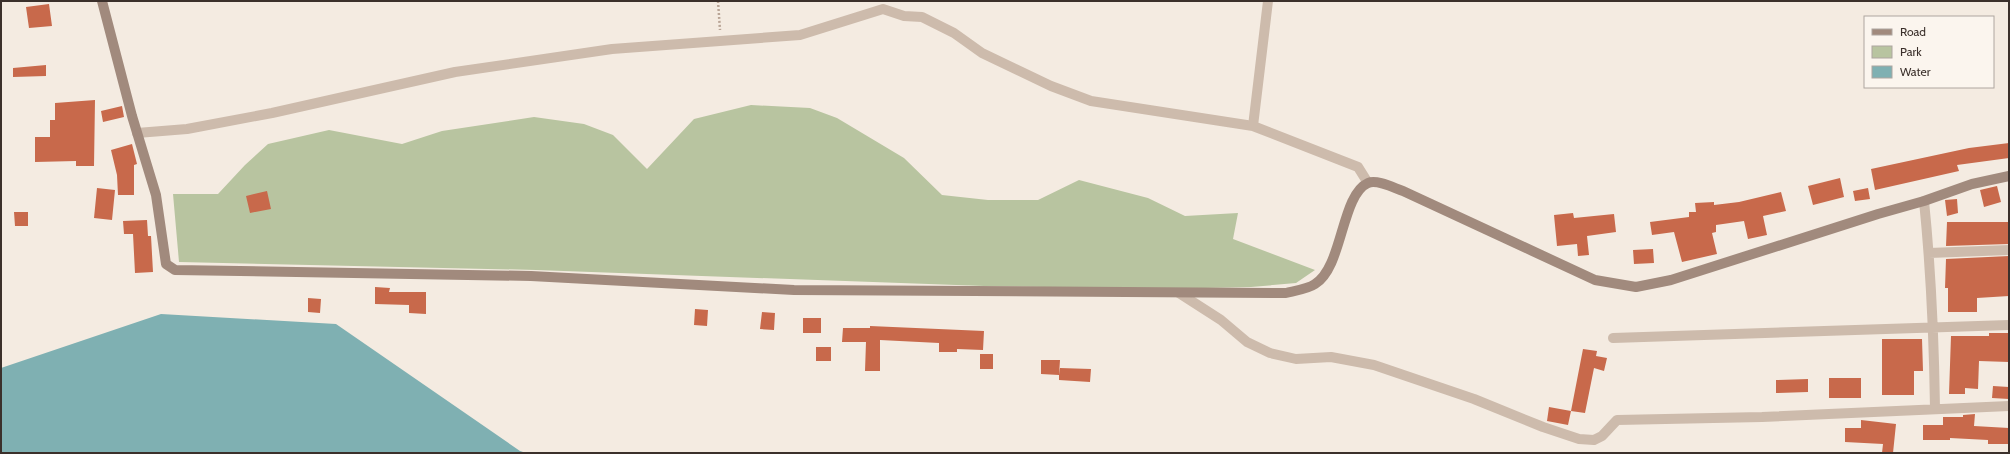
<svg xmlns="http://www.w3.org/2000/svg" width="2010" height="454" viewBox="0 0 2010 454" font-family="Cabin,sans-serif">
<rect width="100%" height="100%" fill="#f4ebe1"/>
<path fill="#b8c4a0" d="M751,105L810,108L837,118L904,158L942,195L988,200H1038L1079,180L1148,198L1185,216L1238,213L1233,239L1315,270L1296,283L1251,287L1160,289L984,286L536,270L179,262L173,194H218L245,165L268,144L329,130L402,144L442,131L534,117L584,124L613,135L647,169L694,119Z"/>
<path fill="#7fb0b2" d="M161,314L336,324L520,451L526,453H1V368Z"/>
<path fill="#c8694b" d="M49,4L52,26L29,28L26,7Z
M46,65V76L13,77V68Z
M95,100L94,166H76V161L35,162V137H50V120H55V103Z
M122,106L124,117L103,122L101,111Z
M2009,143V158L1957,165L1959,171L1875,190L1871,169L1969,148Z
M132,144L137,164L134,165V195H118L117,175L111,150Z
M1840,178L1844,197L1813,205L1808,186Z
M1997,186L2001,202L1984,207L1980,190Z
M97,188L115,190L112,220L94,218Z
M1868,188L1870,199L1855,201L1853,191Z
M267,191L271,209L250,213L246,196Z
M1781,192L1786,211L1763,216L1767,235L1748,239L1744,221L1716,225V232L1712,233L1717,254L1682,262L1674,232L1652,235L1650,222L1689,217V212H1696L1695,203L1714,202V205L1739,202Z
M1957,199L1958,213L1947,216L1945,200Z
M14,212H28V226H15Z
M1573,213L1574,218L1614,214L1616,232L1587,236L1589,255L1578,256L1577,244L1557,246L1554,215Z
M147,220L148,236H151L153,272L135,273L133,234H124L123,221Z
M1947,222H2009V244L1946,246Z
M1653,249L1654,263L1634,264L1633,250Z
M2009,256V296L1977,298V312H1948V288H1945L1946,259Z
M375,287L390,288L389,292H426V314L409,313V305L375,304Z
M308,298L321,299L320,313L308,312Z
M695,309L708,310L707,326L694,325Z
M762,312L775,313L774,330L760,329Z
M803,318H821V333H803Z
M870,326L984,331L983,350L957,349V352H939V343L880,340V371H865L866,342H842L843,328H870Z
M1989,333H2009V362L1979,361L1978,389L1965,388V394H1949L1951,336H1989Z
M1882,339H1922L1923,371H1914V395H1882Z
M816,347H831V361H816Z
M1583,349L1597,351L1596,356L1607,358L1604,371L1594,368L1585,413L1571,411Z
M980,354H993V369H980Z
M1041,360H1060L1059,375L1060,368L1091,369L1090,382L1059,380V375L1041,374Z
M1829,378H1861V398H1829Z
M1808,379V392L1776,393V380Z
M1993,386L2009,387V399L1992,398Z
M1549,407L1571,411L1568,425L1547,421Z
M1975,414L1974,426L2009,428V444H1988V440L1950,438V440H1923V425H1943V417H1963V415Z
M1861,420L1896,424L1893,453H1882L1883,444L1845,442V428H1861Z"/>
<g fill="none" stroke-linecap="round" stroke-linejoin="round">
<path stroke="#b9a596" stroke-width="2.5" stroke-dasharray="2 2" stroke-linecap="butt" d="M718,1L720,30"/>
<path stroke="#cdbbac" stroke-width="10" d="M1268,1L1253,126L1358,167L1368,183
M137,133L187,129L272,113L455,72L612,49L800,35L883,9L904,16L922,17L954,33L982,53L1051,86L1091,101L1253,126
M1924,201C1931,270 1934,339 1935,408
M1929,253L2009,250
M1179,293L1221,320L1247,342L1270,353L1296,359L1331,357L1374,365L1474,399L1543,427L1579,439L1594,440L1602,436L1617,420L1762,417L2009,406
M1613,338L2009,325"/>
<path stroke="#a18a7d" stroke-width="10" d="M102,1L132,116L156,195L166,264L175,270L531,276L794,290L1286,293C1294,291 1308,289 1315,284C1343,267 1341,195 1368,183C1377,179 1394,188 1403,191L1595,280L1636,287L1671,280L1878,214L1924,201L1972,184L2009,176"/>
</g>
<rect width="2010" height="454" fill="none" stroke="#3b302b" stroke-width="4"/>
<rect x="1864" y="16" width="130" height="72" fill="#fbf5ee" stroke="#aea6a0"/>
<rect x="1872" y="29" width="20" height="6" fill="#a18a7d" stroke="#aea6a0"/>
<text x="1900" y="36" font-size="12" fill="#3b302b">Road</text>
<rect x="1872" y="46" width="20" height="12" fill="#b8c4a0" stroke="#aea6a0"/>
<text x="1900" y="56" font-size="12" fill="#3b302b">Park</text>
<rect x="1872" y="66" width="20" height="12" fill="#7fb0b2" stroke="#aea6a0"/>
<text x="1900" y="76" font-size="12" fill="#3b302b">Water</text>
</svg>
